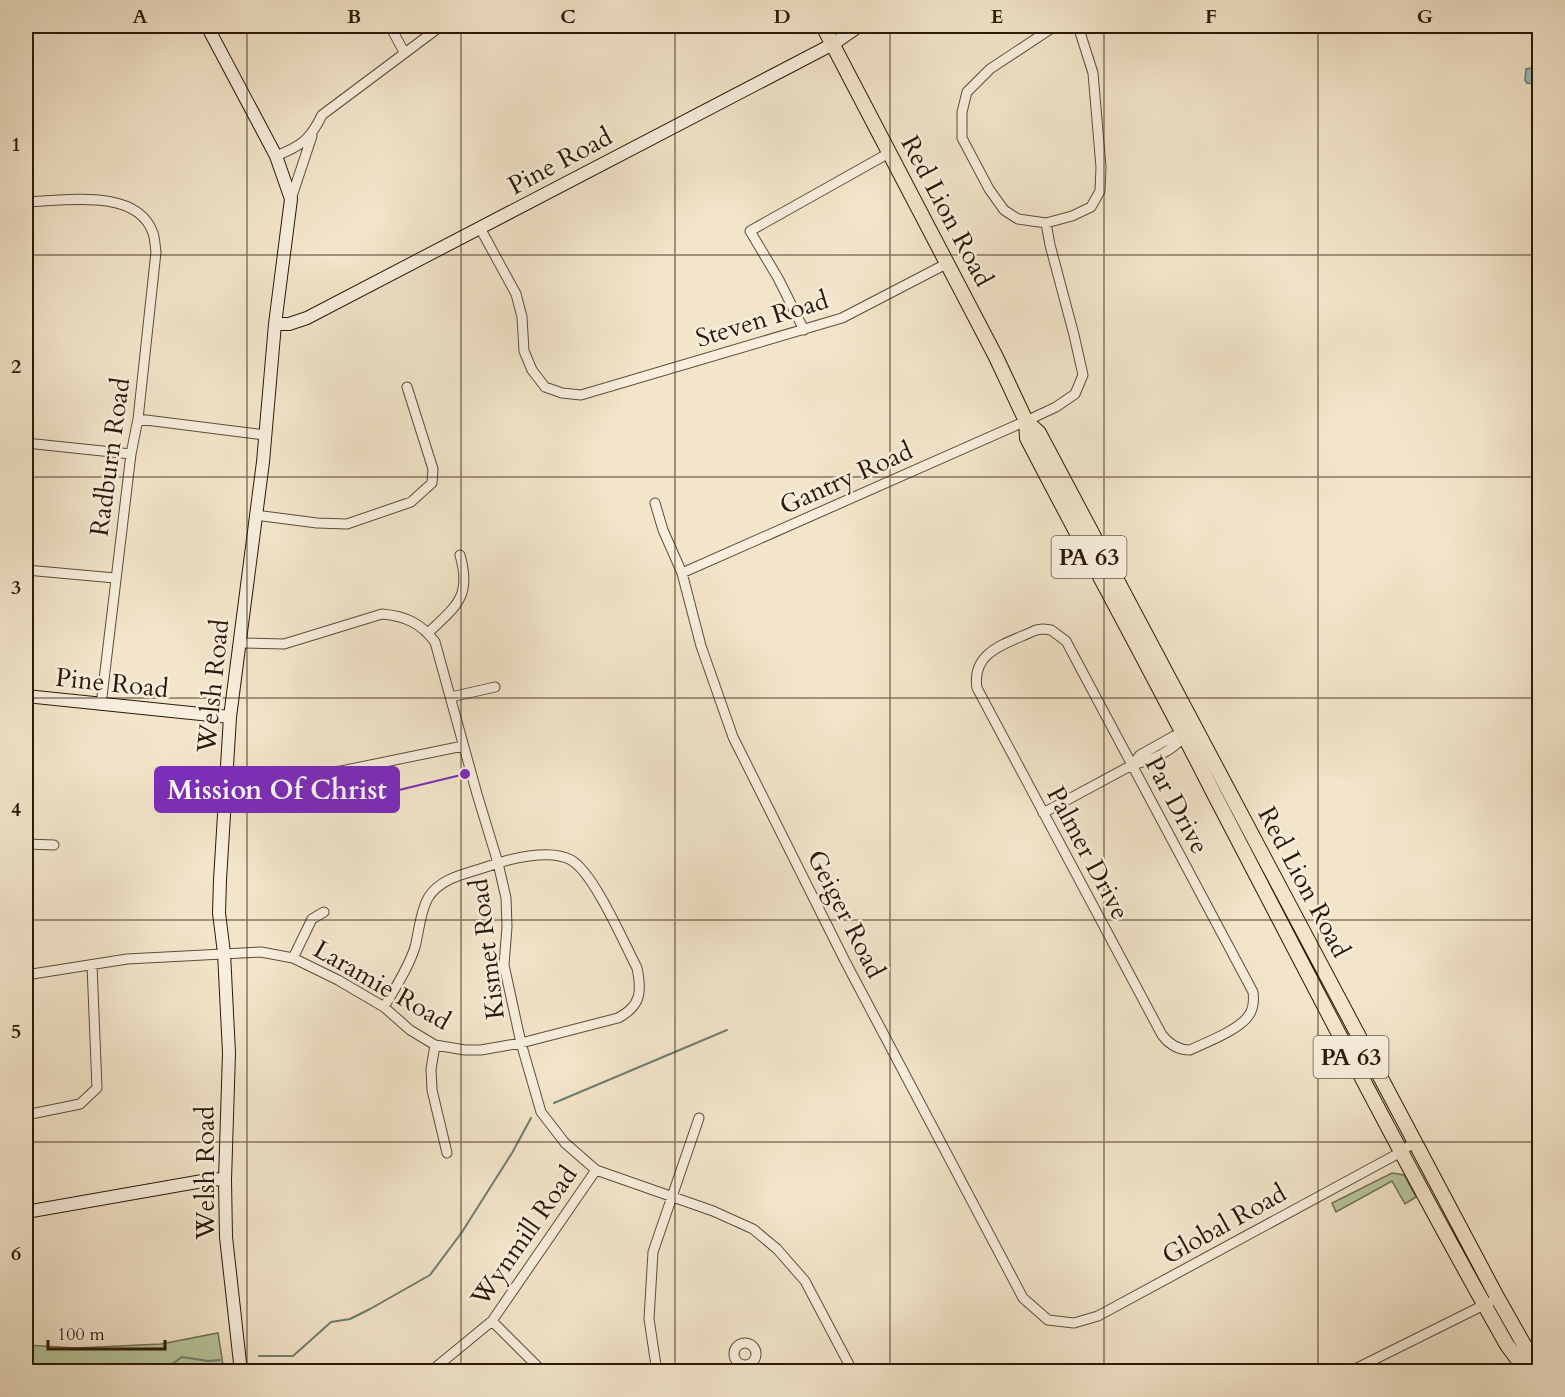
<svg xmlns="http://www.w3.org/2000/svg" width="1565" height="1397" viewBox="0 0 1565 1397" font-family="Cardo,serif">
<rect width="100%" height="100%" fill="#f3e5ca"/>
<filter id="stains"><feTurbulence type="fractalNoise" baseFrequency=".00333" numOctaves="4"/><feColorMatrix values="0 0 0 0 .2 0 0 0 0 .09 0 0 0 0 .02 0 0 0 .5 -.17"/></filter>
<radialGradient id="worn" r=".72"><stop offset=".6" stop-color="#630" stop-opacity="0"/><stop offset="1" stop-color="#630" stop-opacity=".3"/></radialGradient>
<path fill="#b6c69b" stroke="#707050" stroke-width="1.5" d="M1392,1173L1404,1175L1416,1197L1405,1204L1392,1181L1336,1212L1332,1203Z
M218,1333L224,1371H26V1345L76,1348L161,1344Z"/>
<path fill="#9cbfba" stroke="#6f7d72" stroke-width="1.5" d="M1531,68L1535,70L1533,76L1537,78L1535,84L1527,83L1525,80L1526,69Z"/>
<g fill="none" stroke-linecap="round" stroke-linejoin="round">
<path stroke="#6f7d72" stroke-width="2" d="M554,1103L727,1030
M259,1356H293L331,1322L350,1319L370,1309L430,1275L462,1232L512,1153L531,1118
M61,1372L64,1369L127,1372
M161,1372L182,1357L208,1361L220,1360"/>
<defs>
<path id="street" d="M390,26L404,52
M276,156C301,146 310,140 322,115L441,26
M291,199L312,136
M26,202C63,201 137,187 153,233C155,239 155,246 156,252L138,419L131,454L101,705
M1046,223L1072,216L1091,207L1100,191L1101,167L1093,73L1078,26
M480,228L516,294L522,317L524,351L532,370L545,387L562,393L581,395L842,318L946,264
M804,330L778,278L750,231L889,153
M138,419L265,435
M26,443L131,454
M655,503L663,530L682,573L701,646L733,737L845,961L1023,1298L1048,1320L1074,1323L1098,1316L1401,1152L1414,1142
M255,515L317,523L347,524L411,502L432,483L433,469L407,387
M26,570L115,578
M682,573L1026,421L1056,407L1075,394L1083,375L1074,335L1050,245L1046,223L1018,219L1004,210L989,189L962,138V112L967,92L990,69L1055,26
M1043,629L1051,630L1066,641L1253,992C1254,1000 1254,1008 1249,1015C1241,1029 1205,1043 1190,1050C1178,1050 1169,1044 1162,1035L977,688C971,650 1009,643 1036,630Z
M428,633C456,606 472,597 460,555
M241,643L284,644L382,614C405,616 421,623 435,642L477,794L498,863L506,898L507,927L504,965L521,1043L541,1112L565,1143L596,1170L713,1211L753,1229L777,1249L805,1281L853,1372
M451,697L495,687
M1132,765L1140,755L1174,736L1188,734
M331,772L341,771L463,746
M1043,813L1132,765C1150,761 1173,751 1184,736
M26,844L54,845
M293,958L312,919L324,912
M26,975L127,959L261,952L293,958L338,980L384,1007L410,1030L435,1045L465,1050H481L521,1043L618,1018C641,1006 642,992 637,968C624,943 594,873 571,860C550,848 508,859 486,867C465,874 440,878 428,898C420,912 419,932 415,947C408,969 395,988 384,1007
M435,1045L431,1069L432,1090L447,1153
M26,1115L80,1104L97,1088L92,965
M492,1321L543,1372
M734 1354a11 11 0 1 1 22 0a11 11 0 1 1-22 0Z
M430,1372L492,1321L596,1170
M657,1372L649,1319L653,1252L699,1118
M1349,1372L1490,1302"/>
<path id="secondary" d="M207,26L276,156L291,199L275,324L263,462L230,717L220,880L219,913L224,953L229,1053L225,1180L226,1237L241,1372
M275,324H289L307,318L833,44L859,26
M26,696L230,717
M26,1212L214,1179L225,1180"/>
<path id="primary" d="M823,26L996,357L1026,421L1027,438C1088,556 1152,672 1212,790C1309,976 1404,1163 1507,1345L1527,1372
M1026,421L1039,433L1497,1297L1527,1350L1540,1366"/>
</defs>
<use href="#street" stroke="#5d4c37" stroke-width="11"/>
<use href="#secondary" stroke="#2b1906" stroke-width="14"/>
<use href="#primary" stroke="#2b1906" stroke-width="16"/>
<use href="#street" stroke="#f7eedd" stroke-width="9"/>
<use href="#secondary" stroke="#f7eedd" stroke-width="12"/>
<use href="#primary" stroke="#f3e5ca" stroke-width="14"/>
</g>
<path fill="none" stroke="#2b1906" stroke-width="1.5" stroke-opacity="0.55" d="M247,26V1372M461,26V1372M675,26V1372M890,26V1372M1104,26V1372M1318,26V1372M26,255H1540M26,477H1540M26,698H1540M26,920H1540M26,1142H1540"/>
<g text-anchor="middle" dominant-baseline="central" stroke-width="5" stroke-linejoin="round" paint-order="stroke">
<g fill="#f7eedd" stroke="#685946" stroke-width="1.5">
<rect x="1051.5" y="536" width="75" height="42" rx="4.5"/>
<rect x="1313.5" y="1036" width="75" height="42" rx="4.5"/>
</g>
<g font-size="24" font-weight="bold" fill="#2b1906">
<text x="1089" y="557">PA 63</text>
<text x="1351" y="1057">PA 63</text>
</g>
<g font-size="26" fill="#2b1906" stroke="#f7eedd">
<text transform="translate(560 161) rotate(-28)">Pine Road</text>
<text transform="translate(947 211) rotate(62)">Red Lion Road</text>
<text transform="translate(762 319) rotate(-17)">Steven Road</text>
<text transform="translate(110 457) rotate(-82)">Radburn Road</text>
<text transform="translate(846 478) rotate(-24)">Gantry Road</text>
<text transform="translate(112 683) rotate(6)">Pine Road</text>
<text transform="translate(213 686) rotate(-84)">Welsh Road</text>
<text transform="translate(1177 805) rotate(62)">Par Drive</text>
<text transform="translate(1088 853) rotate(62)">Palmer Drive</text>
<text transform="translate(1304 882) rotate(62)">Red Lion Road</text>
<text transform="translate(846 914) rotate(63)">Geiger Road</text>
<text transform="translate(487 949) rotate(-97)">Kismet Road</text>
<text transform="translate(382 985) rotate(30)">Laramie Road</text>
<text transform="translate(205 1173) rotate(-90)">Welsh Road</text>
<text transform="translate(1224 1224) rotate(-29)">Global Road</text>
<text transform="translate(524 1236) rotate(-55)">Wynmill Road</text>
</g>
</g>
<path fill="none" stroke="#7b2cbf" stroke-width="2" d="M465 774L399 790"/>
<circle fill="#7b2cbf" stroke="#f7eedd" stroke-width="2" cx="465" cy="774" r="6"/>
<rect fill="#7b2cbf" stroke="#7b2cbf" stroke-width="2" x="155" y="767" width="244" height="45" rx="6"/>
<g font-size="27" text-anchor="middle" font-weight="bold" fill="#fff">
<text x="277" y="799">Mission Of Christ</text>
</g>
<rect width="1565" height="1397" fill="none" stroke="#f3e5ca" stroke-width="66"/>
<path d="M48 1340v9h117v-9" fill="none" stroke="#2b1906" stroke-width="3"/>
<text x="57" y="1340" font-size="18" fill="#2b1906" stroke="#f7eedd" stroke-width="4.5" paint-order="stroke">100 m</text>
<rect x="33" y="33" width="1499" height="1331" fill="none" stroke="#2b1906" stroke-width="2"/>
<g font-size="20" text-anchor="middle" font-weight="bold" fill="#2b1906">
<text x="140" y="23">A</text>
<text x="354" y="23">B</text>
<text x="568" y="23">C</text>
<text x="782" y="23">D</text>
<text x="997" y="23">E</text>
<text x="1211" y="23">F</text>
<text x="1425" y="23">G</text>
<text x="16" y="151">1</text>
<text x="16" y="373">2</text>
<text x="16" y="594">3</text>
<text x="16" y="816">4</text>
<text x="16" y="1038">5</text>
<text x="16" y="1260">6</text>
</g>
<rect width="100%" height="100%" filter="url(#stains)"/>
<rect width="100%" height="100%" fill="url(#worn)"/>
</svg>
